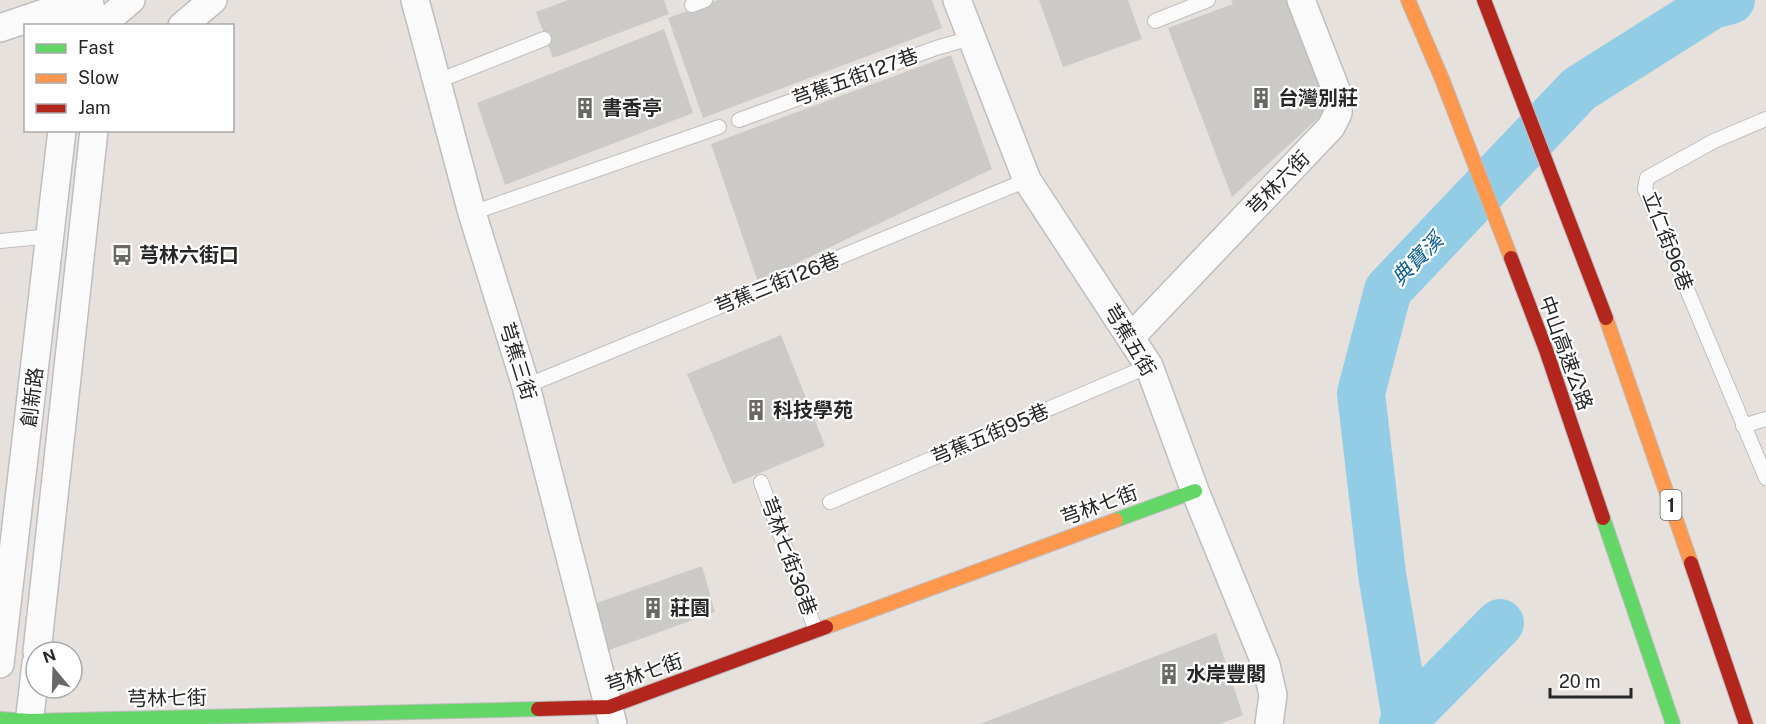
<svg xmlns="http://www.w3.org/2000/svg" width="1766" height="724" viewBox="0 0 1766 724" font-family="'Public Sans','Noto Sans TC',sans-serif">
<rect width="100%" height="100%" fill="#e6e1dc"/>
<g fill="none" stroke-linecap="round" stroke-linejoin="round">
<path stroke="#92cde5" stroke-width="48" d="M1406,718L1500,623
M1403,724L1406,718L1382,574L1361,393L1388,290L1579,89L1712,5L1731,0"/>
</g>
<path fill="#cccac6" d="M568,0H664L669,14L553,58L536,12Z
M718,0H932L942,28L703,118L668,18Z
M1039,0H1128L1142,39L1063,67Z
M1231,0H1297L1328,109L1232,197L1168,28L1233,4Z
M664,29L693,113L505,185L477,103Z
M951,55L992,169L758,282L711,144Z
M781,335L825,446L733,484L687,374Z
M702,566L715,612L607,651L591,605Z
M1216,633L1243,715L1220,724H980Z"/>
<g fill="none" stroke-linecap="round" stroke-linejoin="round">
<defs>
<path id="lane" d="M692,5L705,0
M1155,21L1208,0
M438,81L544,39
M1766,119L1714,141L1647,178L1645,189L1766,478
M739,120L936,48L971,38
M472,213L719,127
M0,241L51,236
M526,386L1027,180
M1743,426L1766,419
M761,482L816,631
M830,502L1149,366"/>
<path id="street" d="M89,0L94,26
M415,0L472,213L526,386L613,724
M957,0L1027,180L1149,366L1195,491L1266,665L1273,695L1269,724
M56,9L86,26
M100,26L131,0
M182,26L213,0
M0,28L56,9L64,0
M1131,337L1331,127L1338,113V95L1301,0
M37,652L94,130
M0,664L62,130
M29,724L36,663"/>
<path id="fast" d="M1603,518L1673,724
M1116,520L1195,491
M0,719L30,721L538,709"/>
<path id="slow" d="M1408,0L1442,79L1511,258
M1606,318L1691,563
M826,627L1116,520"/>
<path id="jam" d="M1484,0L1606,318
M1511,258L1546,350L1603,518
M1691,563L1746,724
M538,709L609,707L826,627"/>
</defs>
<use href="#lane" stroke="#bfbdbe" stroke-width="16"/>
<use href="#street" stroke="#bfbdbe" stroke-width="30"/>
<use href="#fast" stroke="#bfbdbe" stroke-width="16"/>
<use href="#slow" stroke="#bfbdbe" stroke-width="16"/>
<use href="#jam" stroke="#bfbdbe" stroke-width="16"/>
<use href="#lane" stroke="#fbfafa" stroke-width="14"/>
<use href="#street" stroke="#fbfafa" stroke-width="27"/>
<use href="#fast" stroke="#63d668" stroke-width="14"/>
<use href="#slow" stroke="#ff974d" stroke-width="14"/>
<use href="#jam" stroke="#b3261e" stroke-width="14"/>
</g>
<defs>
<symbol id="building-bare" viewBox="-9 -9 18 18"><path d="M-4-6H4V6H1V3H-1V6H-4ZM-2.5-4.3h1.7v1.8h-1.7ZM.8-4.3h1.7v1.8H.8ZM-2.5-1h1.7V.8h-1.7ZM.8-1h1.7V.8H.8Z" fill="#6a6866" stroke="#fff" stroke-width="2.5" paint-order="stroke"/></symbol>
<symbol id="bus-bare" viewBox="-9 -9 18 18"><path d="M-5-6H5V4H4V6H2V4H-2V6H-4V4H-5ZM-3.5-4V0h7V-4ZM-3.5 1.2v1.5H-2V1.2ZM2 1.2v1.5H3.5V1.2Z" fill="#6a6866" stroke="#fff" stroke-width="2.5" paint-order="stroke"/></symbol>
</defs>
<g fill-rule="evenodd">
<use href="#building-bare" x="1246" y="83" width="30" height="30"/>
<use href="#building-bare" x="570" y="93" width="30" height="30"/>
<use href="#bus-bare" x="107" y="240" width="30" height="30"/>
<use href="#building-bare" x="741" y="395" width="30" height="30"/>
<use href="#building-bare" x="638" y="593" width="30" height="30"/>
<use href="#building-bare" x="1154" y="659" width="30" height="30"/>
</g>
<g text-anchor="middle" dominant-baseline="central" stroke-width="4.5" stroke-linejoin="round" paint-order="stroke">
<rect fill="#fff" stroke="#686868" stroke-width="1.5" x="1660.5" y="490" width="21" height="30" rx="4.5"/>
<g font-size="18" font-weight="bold" fill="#272727">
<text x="1671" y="505">1</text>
</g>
<g font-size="20" fill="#272727" stroke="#fff">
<text transform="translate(855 77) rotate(-20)">芎蕉五街127巷</text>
<text transform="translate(1278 183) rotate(-46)">芎林六街</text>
<text transform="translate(1668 241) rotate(69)">立仁街96巷</text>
<text transform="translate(777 283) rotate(-22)">芎蕉三街126巷</text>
<text transform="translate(1130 340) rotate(59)">芎蕉五街</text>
<text transform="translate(1566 353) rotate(70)">中山高速公路</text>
<text transform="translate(518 361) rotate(73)">芎蕉三街</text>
<text transform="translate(32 397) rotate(-83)">創新路</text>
<text transform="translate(990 434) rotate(-23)">芎蕉五街95巷</text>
<text transform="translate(1099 505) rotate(-20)">芎林七街</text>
<text transform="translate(789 556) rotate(70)">芎林七街36巷</text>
<text transform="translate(644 673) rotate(-19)">芎林七街</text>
<text transform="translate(167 698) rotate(-1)">芎林七街</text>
</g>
<g font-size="20" font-weight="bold" fill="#272727" stroke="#fff" text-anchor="start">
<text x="1278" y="98">台灣別莊</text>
<text x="602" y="108">書香亭</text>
<text x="139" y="255">芎林六街口</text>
<text x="773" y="410">科技學苑</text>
<text x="670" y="608">莊園</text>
<text x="1186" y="674">水岸豐閣</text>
</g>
<g font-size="21" font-style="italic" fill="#126190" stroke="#fff">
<text transform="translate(1417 259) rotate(-46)">典寶溪</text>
</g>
</g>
<rect x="24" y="24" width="210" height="108" fill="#ffffff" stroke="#a9a9a9" stroke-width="1.5"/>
<rect x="36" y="44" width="30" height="9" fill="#63d668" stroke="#a9a9a9" stroke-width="1.5"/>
<text x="78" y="54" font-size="18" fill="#272727">Fast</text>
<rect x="36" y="74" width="30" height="9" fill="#ff974d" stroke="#a9a9a9" stroke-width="1.5"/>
<text x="78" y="84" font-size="18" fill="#272727">Slow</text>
<rect x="36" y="104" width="30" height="9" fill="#b3261e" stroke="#a9a9a9" stroke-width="1.5"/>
<text x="78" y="114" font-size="18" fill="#272727">Jam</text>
<g transform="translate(54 670) rotate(341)"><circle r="28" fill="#ffffff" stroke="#a9a9a9" stroke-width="1.5"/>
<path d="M0-4.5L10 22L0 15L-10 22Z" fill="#6a6866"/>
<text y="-9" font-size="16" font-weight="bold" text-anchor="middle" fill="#272727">N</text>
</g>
<path d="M1550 688v9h81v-9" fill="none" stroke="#272727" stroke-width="3"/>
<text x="1559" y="688" font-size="18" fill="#272727" stroke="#ffffff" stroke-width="4.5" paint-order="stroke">20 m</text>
</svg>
